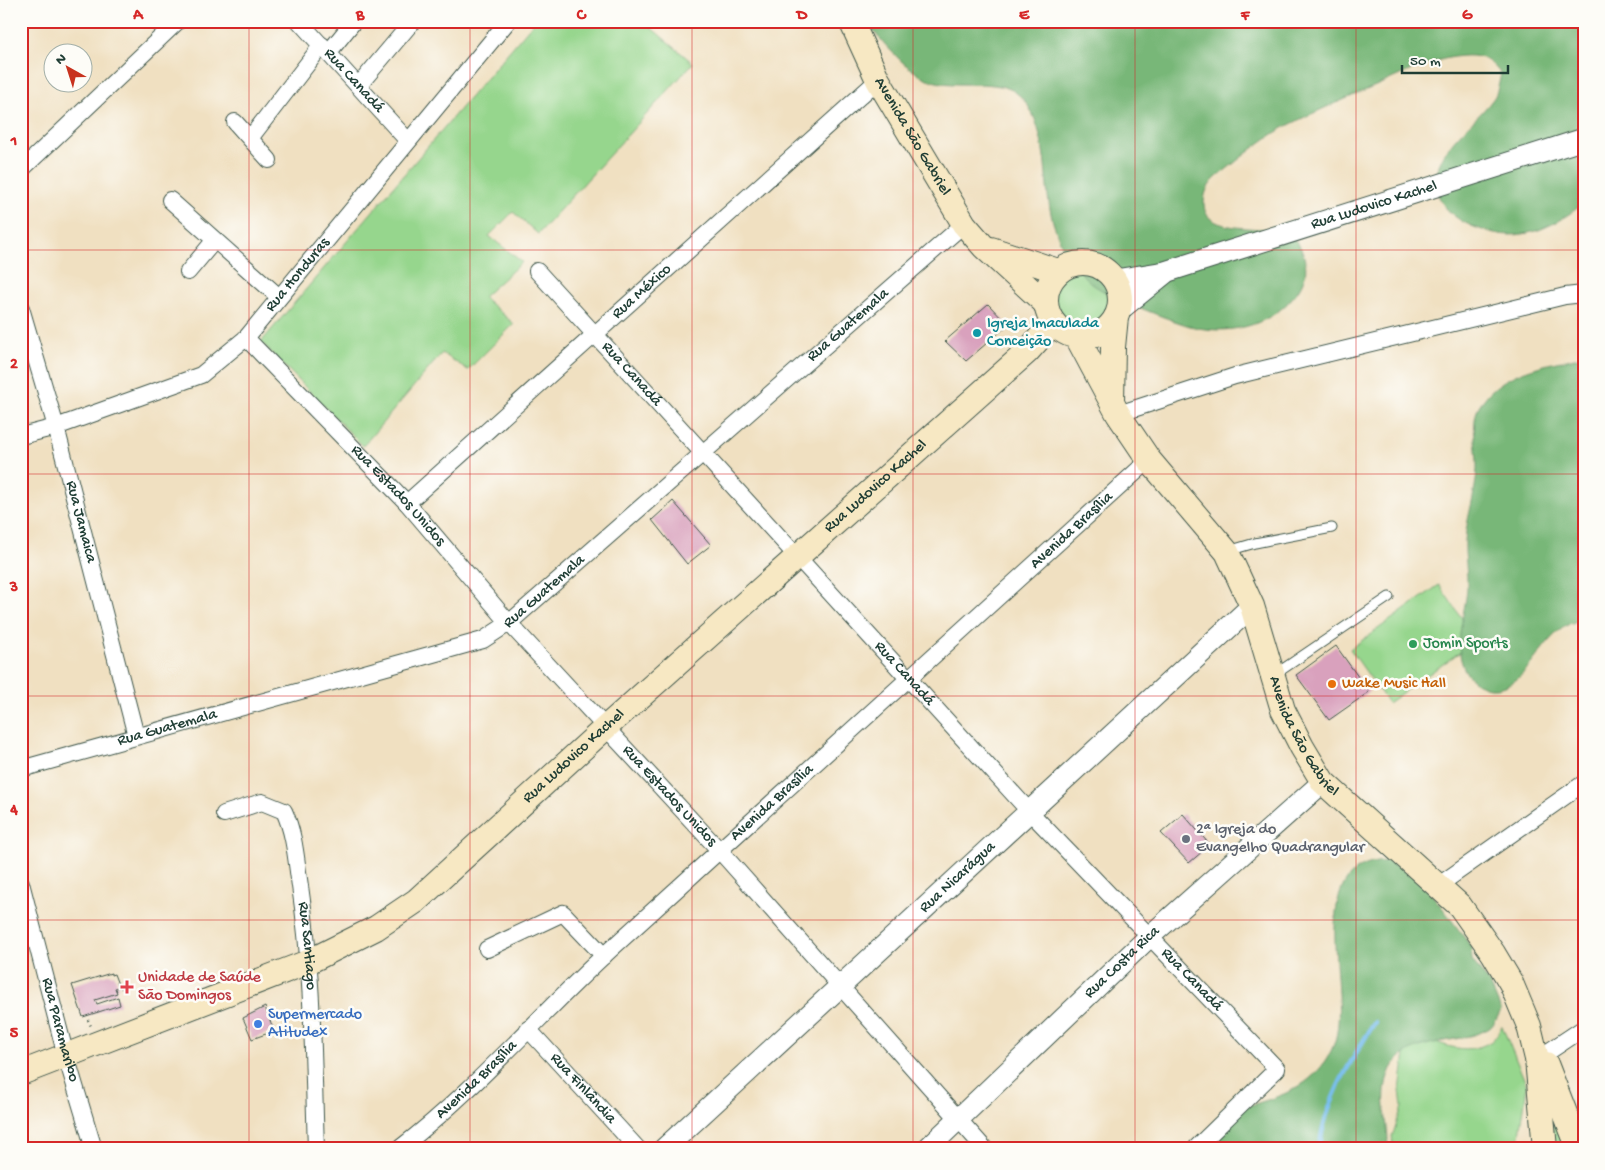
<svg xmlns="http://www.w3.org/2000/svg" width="1605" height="1170" viewBox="0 0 1605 1170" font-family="'Gochi Hand',sans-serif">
<rect width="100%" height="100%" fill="#fdfcf7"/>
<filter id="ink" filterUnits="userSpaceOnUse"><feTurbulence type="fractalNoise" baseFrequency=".02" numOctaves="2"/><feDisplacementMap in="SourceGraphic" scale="10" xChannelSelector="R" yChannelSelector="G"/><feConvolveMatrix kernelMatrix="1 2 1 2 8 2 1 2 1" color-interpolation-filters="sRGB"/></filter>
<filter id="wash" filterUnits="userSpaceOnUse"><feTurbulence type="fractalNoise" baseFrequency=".0096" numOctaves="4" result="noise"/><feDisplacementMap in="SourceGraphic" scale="20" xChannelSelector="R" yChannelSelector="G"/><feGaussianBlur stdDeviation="1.12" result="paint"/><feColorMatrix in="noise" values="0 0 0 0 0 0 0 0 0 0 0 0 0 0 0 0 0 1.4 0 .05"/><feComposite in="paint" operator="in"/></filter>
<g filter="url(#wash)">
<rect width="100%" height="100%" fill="#f0e0c1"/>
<path fill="#96d68d" stroke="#5a8a60" d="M535,21H643L693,63L538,234L513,212L489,236L522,262L483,297L514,324L468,370L442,353L363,446L261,342Z
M1087,267L1115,294C1113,361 1027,326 1054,284C1062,271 1073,268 1087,267Z
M1439,585L1477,640L1388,703L1350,649Z
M1502,1026L1527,1086L1518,1149H1394L1392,1137L1402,1107L1400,1090L1406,1046L1411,1031C1436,1042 1464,1058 1490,1042C1495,1039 1499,1031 1502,1026Z
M1554,1114L1568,1149H1552Z"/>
<path fill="#78b778" stroke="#4c7a56" d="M865,21H1584V203C1556,225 1526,242 1490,232C1448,222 1419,192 1447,150C1459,131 1480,117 1493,99C1498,93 1499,81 1501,74C1493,64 1486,57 1473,56C1439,54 1402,75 1371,88C1341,101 1311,113 1283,128C1262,140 1242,157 1223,172C1211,181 1204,189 1204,204C1204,237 1267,223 1287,234C1298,240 1303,250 1305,261C1308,274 1302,287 1293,297C1269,327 1226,336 1190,326C1169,320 1106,296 1091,283C1077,271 1061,248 1056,231C1048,210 1047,186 1045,164C1042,141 1037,112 1020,96C1000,75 954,91 927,79C902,67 883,42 865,21Z
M1584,356V620C1541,623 1532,692 1490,688C1480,687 1467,677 1464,668C1453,645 1465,614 1467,589C1468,573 1464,556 1465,540C1467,516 1476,493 1477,469C1478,449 1470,427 1478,408C1480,403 1486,397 1489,393C1512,369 1553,363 1584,356Z
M1386,861C1424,874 1447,916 1471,946L1472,960L1490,984L1501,1010C1498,1016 1494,1026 1488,1029C1458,1046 1401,1035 1388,1076C1380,1100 1389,1125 1388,1149H1199C1209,1138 1224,1118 1236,1110C1242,1106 1253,1105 1261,1102C1295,1092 1321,1078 1334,1044C1353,992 1300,865 1386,861Z"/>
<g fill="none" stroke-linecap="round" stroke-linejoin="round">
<path stroke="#79bff0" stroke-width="4.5" d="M1319,1149C1326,1099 1349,1064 1375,1022"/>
</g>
<g id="blocks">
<path fill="#d9a1bd" d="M988,304L1008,325L966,361L945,341Z
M673,501L711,545L687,564L652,520Z
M1336,646L1369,692L1329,720L1296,675Z
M1183,814L1210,845L1189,863L1161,833Z
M111,973V975L114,974L119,987L115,988L117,993L95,1000L97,1004L118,997L120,1005L83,1017L72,985Z
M265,1007L274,1031L252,1039L243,1018Z"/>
</g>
</g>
<g filter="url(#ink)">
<use href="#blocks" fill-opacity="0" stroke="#3e5549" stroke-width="1"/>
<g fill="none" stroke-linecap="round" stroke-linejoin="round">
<defs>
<path id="service" d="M1228,551L1255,543L1332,528
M1274,675L1389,597"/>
<g id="minor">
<path id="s1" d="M299,21L408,141"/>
<path d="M329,52L354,21"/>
<path d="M359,85L413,21"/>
<path d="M235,122L269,160"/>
<path d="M251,137L322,45"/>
<path d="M21,170L178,21"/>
<path d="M170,200L279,297"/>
<path id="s2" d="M537,271L1029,811L1277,1069L1195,1149"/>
<path d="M188,272L214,241"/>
<path id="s3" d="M21,308L56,427L136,736"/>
<path id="s4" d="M246,338L407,503L509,623L720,851L985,1149"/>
<path d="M1118,414L1235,376L1565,296L1584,294"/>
<path id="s5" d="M21,436L56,427L201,375L246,338L508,21"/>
<path id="s6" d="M407,503L878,80"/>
<path id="s7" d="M21,769L483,640L509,623L964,224"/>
<path id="s8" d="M224,814L262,802L284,811C295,835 296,860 300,886C313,972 313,1061 316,1149"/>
<path id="s9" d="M21,883L66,1056L94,1149"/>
<path d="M1439,885L1584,783"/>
<path d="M487,949L563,913L604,956"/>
<path id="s10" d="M528,1029L638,1149"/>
<path d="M1542,1056L1584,1028"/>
<path id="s11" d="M399,1149C476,1090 540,1014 611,949C791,786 971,624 1149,460"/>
</g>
<g id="tertiary">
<path id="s12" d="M1115,280L1165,272L1584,139"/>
<path d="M1118,311L1165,273"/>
<path id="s13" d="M664,1149L1252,606"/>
<path id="s14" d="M927,1149L1149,937L1323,782"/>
</g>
<g id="secondary">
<path id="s15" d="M851,21L878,80L964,224L984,247L1045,303"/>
<path d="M991,249L1058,271"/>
<circle cx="1083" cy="300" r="37"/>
<path id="s16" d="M1077,337L1118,414L1149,460L1227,552L1252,606L1283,710L1302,747L1323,782L1460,906L1493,953L1511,983L1529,1026L1537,1059L1545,1149"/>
<path d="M1112,402L1113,347L1116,317"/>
<path d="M1546,1064L1579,1149"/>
<path id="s17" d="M21,1073L308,962L376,928L416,901L604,729L1027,352L1053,323"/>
</g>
</defs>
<use href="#service" stroke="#3e5549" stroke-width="11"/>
<use href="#minor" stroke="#3e5549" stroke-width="18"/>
<use href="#tertiary" stroke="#3e5549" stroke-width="23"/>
<use href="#secondary" stroke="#3e5549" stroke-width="26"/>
<path stroke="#3e5549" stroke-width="2.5" stroke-dasharray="1 4" stroke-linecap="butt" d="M116,990L128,985
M88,1020L91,1026"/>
<use href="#service" stroke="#fff" stroke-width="9"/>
<use href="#minor" stroke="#fff" stroke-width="16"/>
<use href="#tertiary" stroke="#fff" stroke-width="21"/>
<use href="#secondary" stroke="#f7e8c3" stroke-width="24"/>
</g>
</g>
<path fill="none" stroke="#d62828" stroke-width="1" stroke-opacity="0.55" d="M249,21V1149M470,21V1149M692,21V1149M913,21V1149M1135,21V1149M1356,21V1149M21,250H1584M21,474H1584M21,696H1584M21,920H1584"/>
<circle fill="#0f9aa8" stroke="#fdfcf7" stroke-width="2" cx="977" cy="333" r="5"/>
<circle fill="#2e9e5b" stroke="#fdfcf7" stroke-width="2" cx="1413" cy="644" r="5"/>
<circle fill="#e8710a" stroke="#fdfcf7" stroke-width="2" cx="1332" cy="684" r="5"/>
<circle fill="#6b7280" stroke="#fdfcf7" stroke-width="2" cx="1186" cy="839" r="5"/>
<path fill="#e0444e" stroke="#fdfcf7" stroke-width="2" d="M124.5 979.5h5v5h5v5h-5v5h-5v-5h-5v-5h5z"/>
<circle fill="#3f7fe0" stroke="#fdfcf7" stroke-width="2" cx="258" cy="1024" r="5"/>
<g text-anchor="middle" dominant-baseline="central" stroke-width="5" stroke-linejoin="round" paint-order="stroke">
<g font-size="16" fill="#1f3d34" stroke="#fdfcf7">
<text stroke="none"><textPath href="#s1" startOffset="81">Rua Canadá</textPath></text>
<text stroke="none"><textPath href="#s15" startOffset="131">Avenida São Gabriel</textPath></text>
<text stroke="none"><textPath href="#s12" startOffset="270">Rua Ludovico Kachel</textPath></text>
<text stroke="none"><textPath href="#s5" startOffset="330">Rua Honduras</textPath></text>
<text stroke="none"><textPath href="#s6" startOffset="316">Rua México</textPath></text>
<text stroke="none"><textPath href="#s7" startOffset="962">Rua Guatemala</textPath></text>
<text stroke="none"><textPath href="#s2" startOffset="140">Rua Canadá</textPath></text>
<text stroke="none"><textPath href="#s17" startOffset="1051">Rua Ludovico Kachel</textPath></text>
<text stroke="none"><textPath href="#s4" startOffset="219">Rua Estados Unidos</textPath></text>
<text stroke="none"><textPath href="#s3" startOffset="222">Rua Jamaica</textPath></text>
<text stroke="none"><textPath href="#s11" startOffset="914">Avenida Brasília</textPath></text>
<text stroke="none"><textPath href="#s7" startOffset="558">Rua Guatemala</textPath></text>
<text stroke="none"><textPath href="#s2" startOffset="545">Rua Canadá</textPath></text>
<text stroke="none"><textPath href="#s7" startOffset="152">Rua Guatemala</textPath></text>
<text stroke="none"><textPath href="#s16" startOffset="464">Avenida São Gabriel</textPath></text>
<text stroke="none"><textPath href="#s17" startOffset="646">Rua Ludovico Kachel</textPath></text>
<text stroke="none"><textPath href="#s4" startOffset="624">Rua Estados Unidos</textPath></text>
<text stroke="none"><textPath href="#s11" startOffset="509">Avenida Brasília</textPath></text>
<text stroke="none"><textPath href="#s13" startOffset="400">Rua Nicarágua</textPath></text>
<text stroke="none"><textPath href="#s8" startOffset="201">Rua Santiago</textPath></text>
<text stroke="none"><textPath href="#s14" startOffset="270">Rua Costa Rica</textPath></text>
<text stroke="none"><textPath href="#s2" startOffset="965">Rua Canadá</textPath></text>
<text stroke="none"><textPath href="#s9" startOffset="152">Rua Paramaribo</textPath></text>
<text stroke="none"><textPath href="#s11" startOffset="104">Avenida Brasília</textPath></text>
<text stroke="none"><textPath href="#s10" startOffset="81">Rua Finlândia</textPath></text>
</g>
<g font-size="16" fill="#0d838f" stroke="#fdfcf7" text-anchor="start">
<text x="987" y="324">Igreja Imaculada<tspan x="987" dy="18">Conceição</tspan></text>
</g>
<g font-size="16" fill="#27864d" stroke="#fdfcf7" text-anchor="start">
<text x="1423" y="644">Jomin Sports</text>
</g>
<g font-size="16" fill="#c56008" stroke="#fdfcf7" text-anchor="start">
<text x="1342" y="684">Wake Music Hall</text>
</g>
<g font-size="16" fill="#5b616d" stroke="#fdfcf7" text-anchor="start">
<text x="1196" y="830">2ª Igreja do<tspan x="1196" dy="18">Evangelho Quadrangular</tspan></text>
</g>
<g font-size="16" fill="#be3a42" stroke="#fdfcf7" text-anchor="start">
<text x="138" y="978">Unidade de Saúde<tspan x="138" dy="18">São Domingos</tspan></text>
</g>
<g font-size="16" fill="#366cbe" stroke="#fdfcf7" text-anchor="start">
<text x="268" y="1015">Supermercado<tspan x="268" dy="18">Atitudex</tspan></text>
</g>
</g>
<rect width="1605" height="1170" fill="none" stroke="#fdfcf7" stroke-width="55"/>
<g transform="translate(68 68) rotate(321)"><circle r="24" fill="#fdfcf7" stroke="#a4b0a9"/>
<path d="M0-4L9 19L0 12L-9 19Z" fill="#c8321e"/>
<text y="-8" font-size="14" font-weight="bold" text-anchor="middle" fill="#1f3d34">N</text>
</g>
<path d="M1402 65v8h106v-8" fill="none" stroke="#1f3d34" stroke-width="2.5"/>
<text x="1410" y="65" font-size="15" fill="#1f3d34" stroke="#fdfcf7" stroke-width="4" paint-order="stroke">50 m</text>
<rect x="28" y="28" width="1550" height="1114" fill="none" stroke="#d62828" stroke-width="2"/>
<g font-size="16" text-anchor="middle" font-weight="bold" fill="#d62828">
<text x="138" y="19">A</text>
<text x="360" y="19">B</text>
<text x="581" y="19">C</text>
<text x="802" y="19">D</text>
<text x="1024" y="19">E</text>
<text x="1245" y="19">F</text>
<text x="1467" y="19">G</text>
<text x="14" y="145">1</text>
<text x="14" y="368">2</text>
<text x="14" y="591">3</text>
<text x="14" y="814">4</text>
<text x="14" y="1037">5</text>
</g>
</svg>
